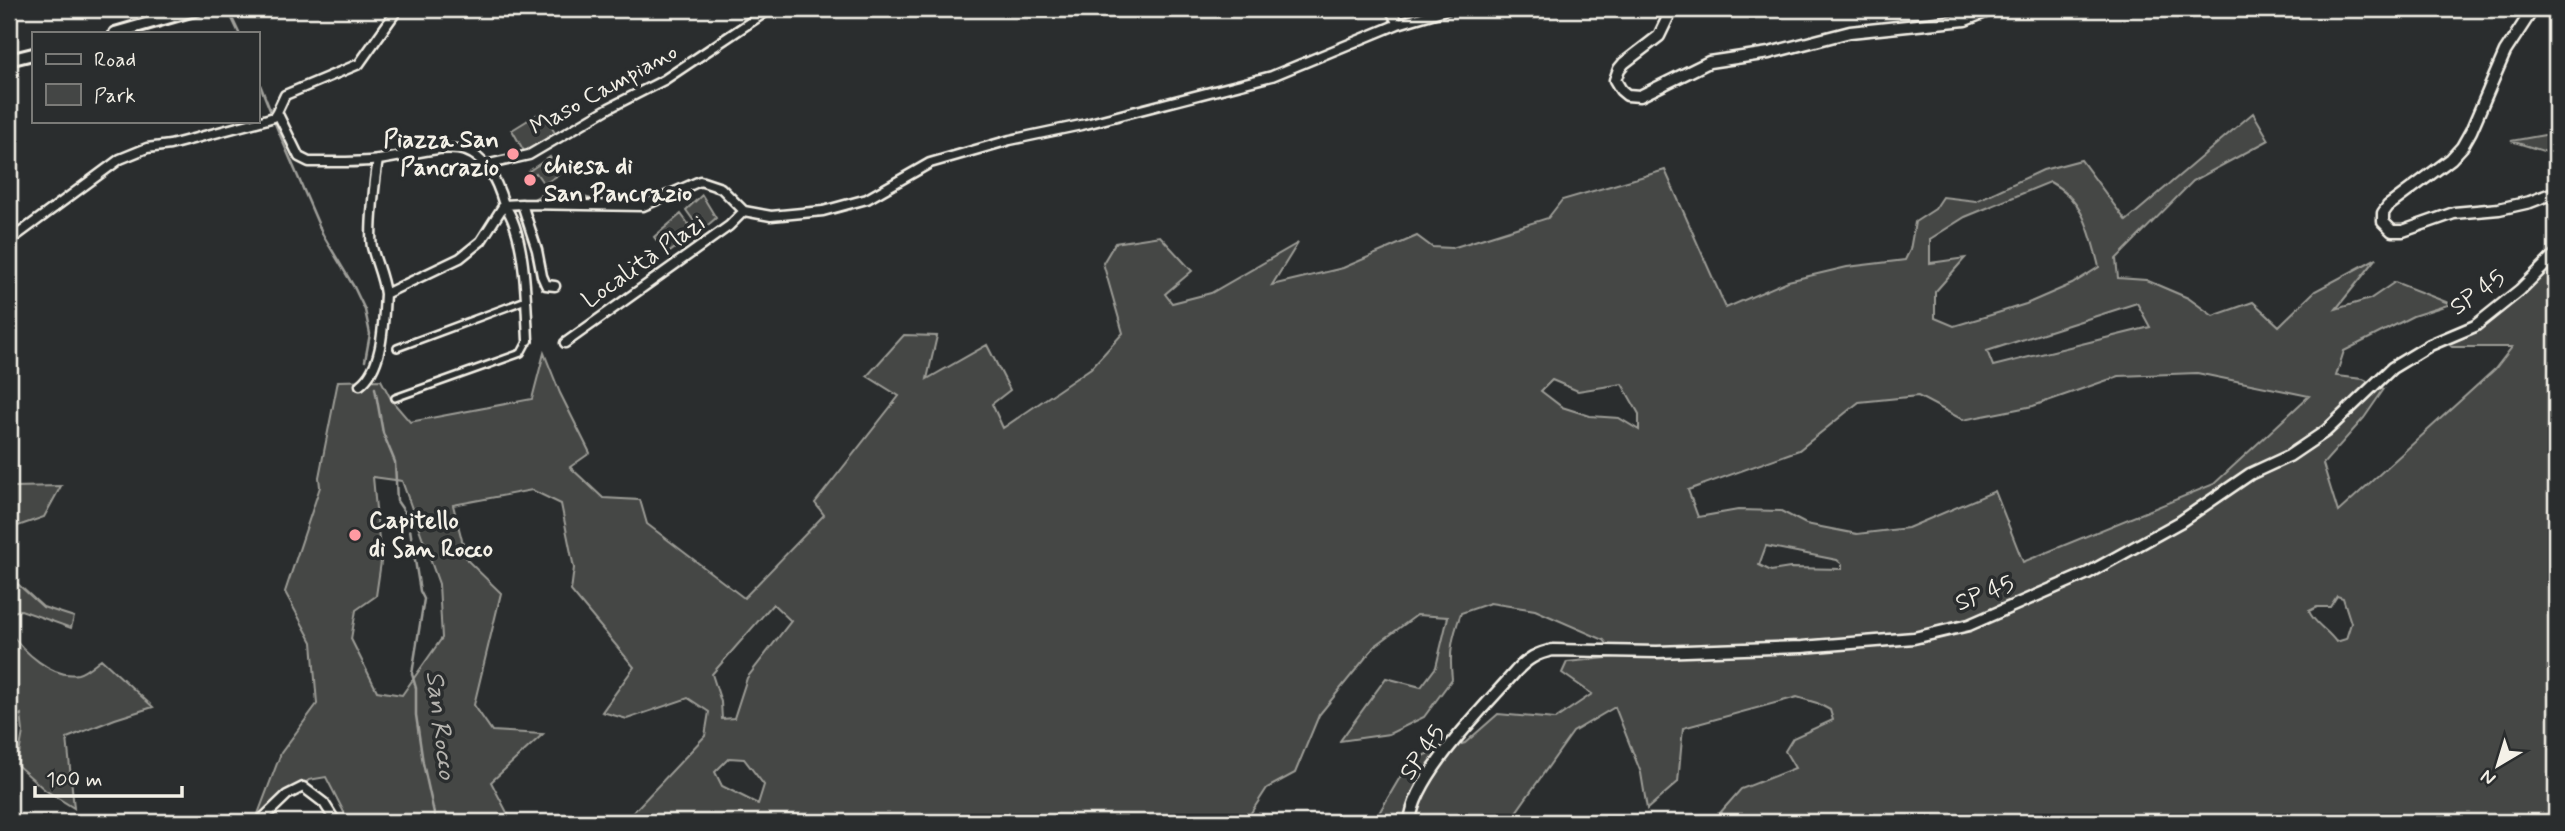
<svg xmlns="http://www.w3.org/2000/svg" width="2565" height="831" viewBox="0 0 2565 831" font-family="Mynerve,sans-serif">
<rect width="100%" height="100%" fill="#2a2d2e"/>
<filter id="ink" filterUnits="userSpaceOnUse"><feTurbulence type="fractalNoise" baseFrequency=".0143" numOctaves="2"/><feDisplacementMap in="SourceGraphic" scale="14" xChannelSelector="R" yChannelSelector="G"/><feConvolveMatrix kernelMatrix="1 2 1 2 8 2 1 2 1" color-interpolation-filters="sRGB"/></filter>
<g filter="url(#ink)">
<path fill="#444645" stroke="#9c9c96" stroke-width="2" fill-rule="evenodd" d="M543,111L556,135L525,153L512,130Z
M2253,113L2269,140L2193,181L2116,259L2118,278L2146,280L2188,298L2213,316L2253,302L2279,326L2315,291L2377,258L2336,309L2370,299L2395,282L2451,304L2413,316L2344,351L2336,376L2363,379L2384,389L2364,418L2323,464L2338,512L2495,369L2512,347H2452L2445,341L2478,327L2556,259V822H1712L1741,789L1795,768L1785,751L1793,738L1833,720L1830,710L1817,703L1797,697L1683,728L1678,782L1647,809L1641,773L1615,707L1573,732L1509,822H1375L1379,813L1409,762L1429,753L1465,743L1498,714L1555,719L1592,694L1562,673L1567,662L1617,657L1604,640L1535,610L1490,603L1461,613C1452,638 1449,652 1452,679L1424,717L1389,734L1340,741L1386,678L1421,687L1436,667L1448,617L1417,615L1375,646L1319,715L1295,773L1267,788L1245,822H624L705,736L709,712L688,698L627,719L602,712L634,667L571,591L574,568L561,504L532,490L453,505L467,560L501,593L474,705L492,731L543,734L491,782L512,822H349L326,777L309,780L255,822L281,753L317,704L312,642L285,592L320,487L319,477L338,381L381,380L392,401L410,422L532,399L544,353L560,393L590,453L570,467L603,498L640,500L647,524L744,598L824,515L815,503L899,396L867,376L904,335L937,336L927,379L987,345L1010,390L992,404L1003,428L1091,368L1123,333L1103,263L1115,243L1160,236L1192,271L1165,294L1172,303L1211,293L1298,243L1272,285L1343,268L1417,236L1432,247L1452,248L1548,218L1562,200L1665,170L1726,308L1788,281L1847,267L1905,260L1910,250L1915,222L1935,209L1943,197L1976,201L2043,170L2081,160L2126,221ZM2050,182C2084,200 2090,232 2099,267L2072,284L2026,304L1991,315L1954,326L1935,318V292L1965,258L1930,263V239L1965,217ZM2137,303L2150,327L1993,366L1987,351ZM2197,373L2309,396L2214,484L2023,562L1995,491L1908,528L1857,534L1806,524L1781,511L1738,510L1698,517L1688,490L1799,450L1859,402L1918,396L1963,420L2033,406L2119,376ZM1552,380L1578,391L1622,384L1639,414V430L1619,418L1590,416L1562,407L1541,391ZM373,477L402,481L439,584L442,638L402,695L377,691L351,639L356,610L376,596L381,562ZM1766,546L1837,560L1842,564V569L1790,568L1771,571L1759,565ZM2337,596L2343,598L2351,623L2346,639L2336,642C2328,630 2313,623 2309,611L2317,607H2330ZM773,604L791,621L747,678L734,718L722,719L721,702L712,674ZM729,758L744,759L764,785L758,804L722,786L715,772Z
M2556,133V152L2553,154L2511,141Z
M550,157L560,174L544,184L536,173L532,176L529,171Z
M551,189L604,202L530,201Z
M702,195L716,218L701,231L686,210Z
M681,214L695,233L667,254L654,237Z
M9,485L13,487L61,486L44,517L9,529Z
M9,576L43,607L74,617L71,628L21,610L9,613Z
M9,631C23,651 52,679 78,674C86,672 94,664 101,659L153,707L115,719L67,738L74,808L45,790L17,765L23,732L21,714L9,720Z"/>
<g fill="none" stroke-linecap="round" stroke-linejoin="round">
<path stroke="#9f9f9a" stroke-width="2.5" d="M231,16L239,33
M257,77L272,115
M274,121L323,235L354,287L365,310L370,334L365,361
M375,388L383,433L395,462L397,501L408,517L420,591L424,599L412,674L416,688V715L423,763L436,822"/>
<defs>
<path id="pedestrian" d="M1749,12L1750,9
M397,348L526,300
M395,398L521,353L528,340"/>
<path id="minor" d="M1390,9L1398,24
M378,160C375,176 369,232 372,247C376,263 383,277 385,294L460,258L481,241L504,205C481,124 440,151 379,160C356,163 332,162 309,162L299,157L277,112L285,95L359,64L398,9
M485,165L529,155L609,108L664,80L770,9
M522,204L643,206L700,181L721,188L744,211L771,216L823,211L867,199L930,163L1010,140L1086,124L1272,76L1398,24L1449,9
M504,205C526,232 526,304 528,340
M504,205L522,204L537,250L542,276L546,285L555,286
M9,241L120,159L147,148L170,145L264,120L274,117L277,112
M565,343L729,226L744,211
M360,385C384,367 383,322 385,294
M259,822L287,795L303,787L324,803L336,822"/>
<path id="tertiary" d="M1672,9L1659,36L1624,63L1619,69L1615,80L1621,90L1627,95L1640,96L1709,62L1769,53L1850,32L1965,20L1993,9
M2533,9L2505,52L2471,131L2462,147L2451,159L2388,206L2383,213V222L2392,231H2403L2454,213L2499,209L2530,202L2556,192
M1410,822C1414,775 1485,707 1516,671C1527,659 1537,653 1553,650L1657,652L1802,647L1914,638L1969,625L2088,573L2180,522L2250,474L2289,456L2326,431L2392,368L2430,345L2475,326L2520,290L2556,254"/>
<path id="secondary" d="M115,33L198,9
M9,60L33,54"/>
</defs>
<use href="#pedestrian" stroke="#f4f1e8" stroke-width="10"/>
<use href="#minor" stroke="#f4f1e8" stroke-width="13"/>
<use href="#tertiary" stroke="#f4f1e8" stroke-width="15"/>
<use href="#secondary" stroke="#f4f1e8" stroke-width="16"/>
<use href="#pedestrian" stroke="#2a2d2e" stroke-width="5"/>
<use href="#minor" stroke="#2a2d2e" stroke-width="8"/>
<use href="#tertiary" stroke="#2a2d2e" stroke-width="10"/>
<use href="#secondary" stroke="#2a2d2e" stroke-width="10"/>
</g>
</g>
<g fill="#ff9aa2" stroke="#2a2d2e" stroke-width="2.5">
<circle cx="513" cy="154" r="7"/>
<circle cx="530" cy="180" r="7"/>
<circle cx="355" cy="535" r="7"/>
</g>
<g text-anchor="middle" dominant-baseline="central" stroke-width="7" stroke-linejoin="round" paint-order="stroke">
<g font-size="24" fill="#f4f1e8" stroke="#2a2d2e">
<text transform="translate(604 90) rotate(-29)">Maso Campiano</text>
<text transform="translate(644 262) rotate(-35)">Località Plazi</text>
<text transform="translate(2478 293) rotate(-35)">SP 45</text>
<text transform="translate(1985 594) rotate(-21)">SP 45</text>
<text transform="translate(1423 753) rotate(-55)">SP 45</text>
</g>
<g font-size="24" font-weight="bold" fill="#f4f1e8" stroke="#2a2d2e" text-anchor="start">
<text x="499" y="140" text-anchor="end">Piazza San<tspan x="499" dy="28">Pancrazio</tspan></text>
<text x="544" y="166">chiesa di<tspan x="544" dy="28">San Pancrazio</tspan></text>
<text x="369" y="521">Capitello<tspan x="369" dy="28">di San Rocco</tspan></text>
</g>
<g font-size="26" font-style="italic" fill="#b5b3ae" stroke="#2a2d2e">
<text transform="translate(440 725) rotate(83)">San Rocco</text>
</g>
</g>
<rect width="2565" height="831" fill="none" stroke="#2a2d2e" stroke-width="35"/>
<rect x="18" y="18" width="2530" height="796" fill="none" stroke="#f4f1e8" stroke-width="2.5" filter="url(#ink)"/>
<rect x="32" y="32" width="228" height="91" fill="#2a2d2e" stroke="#7b7b78" stroke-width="2"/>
<rect x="46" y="54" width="35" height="10" fill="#2a2d2e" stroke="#7b7b78" stroke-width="2"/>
<text x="94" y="66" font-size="21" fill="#f4f1e8">Road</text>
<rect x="46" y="84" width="35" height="21" fill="#444645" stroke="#7b7b78" stroke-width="2"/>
<text x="94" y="102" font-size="21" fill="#f4f1e8">Park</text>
<g transform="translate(2498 765) rotate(218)" stroke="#2a2d2e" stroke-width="5" paint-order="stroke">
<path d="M0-5L12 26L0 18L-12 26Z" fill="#f4f1e8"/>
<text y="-10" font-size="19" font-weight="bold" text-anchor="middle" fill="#f4f1e8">N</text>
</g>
<path d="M35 786v10h147v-10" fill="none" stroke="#f4f1e8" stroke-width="3.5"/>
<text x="46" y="786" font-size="21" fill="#f4f1e8" stroke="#2a2d2e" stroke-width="5" paint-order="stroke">100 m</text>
</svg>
